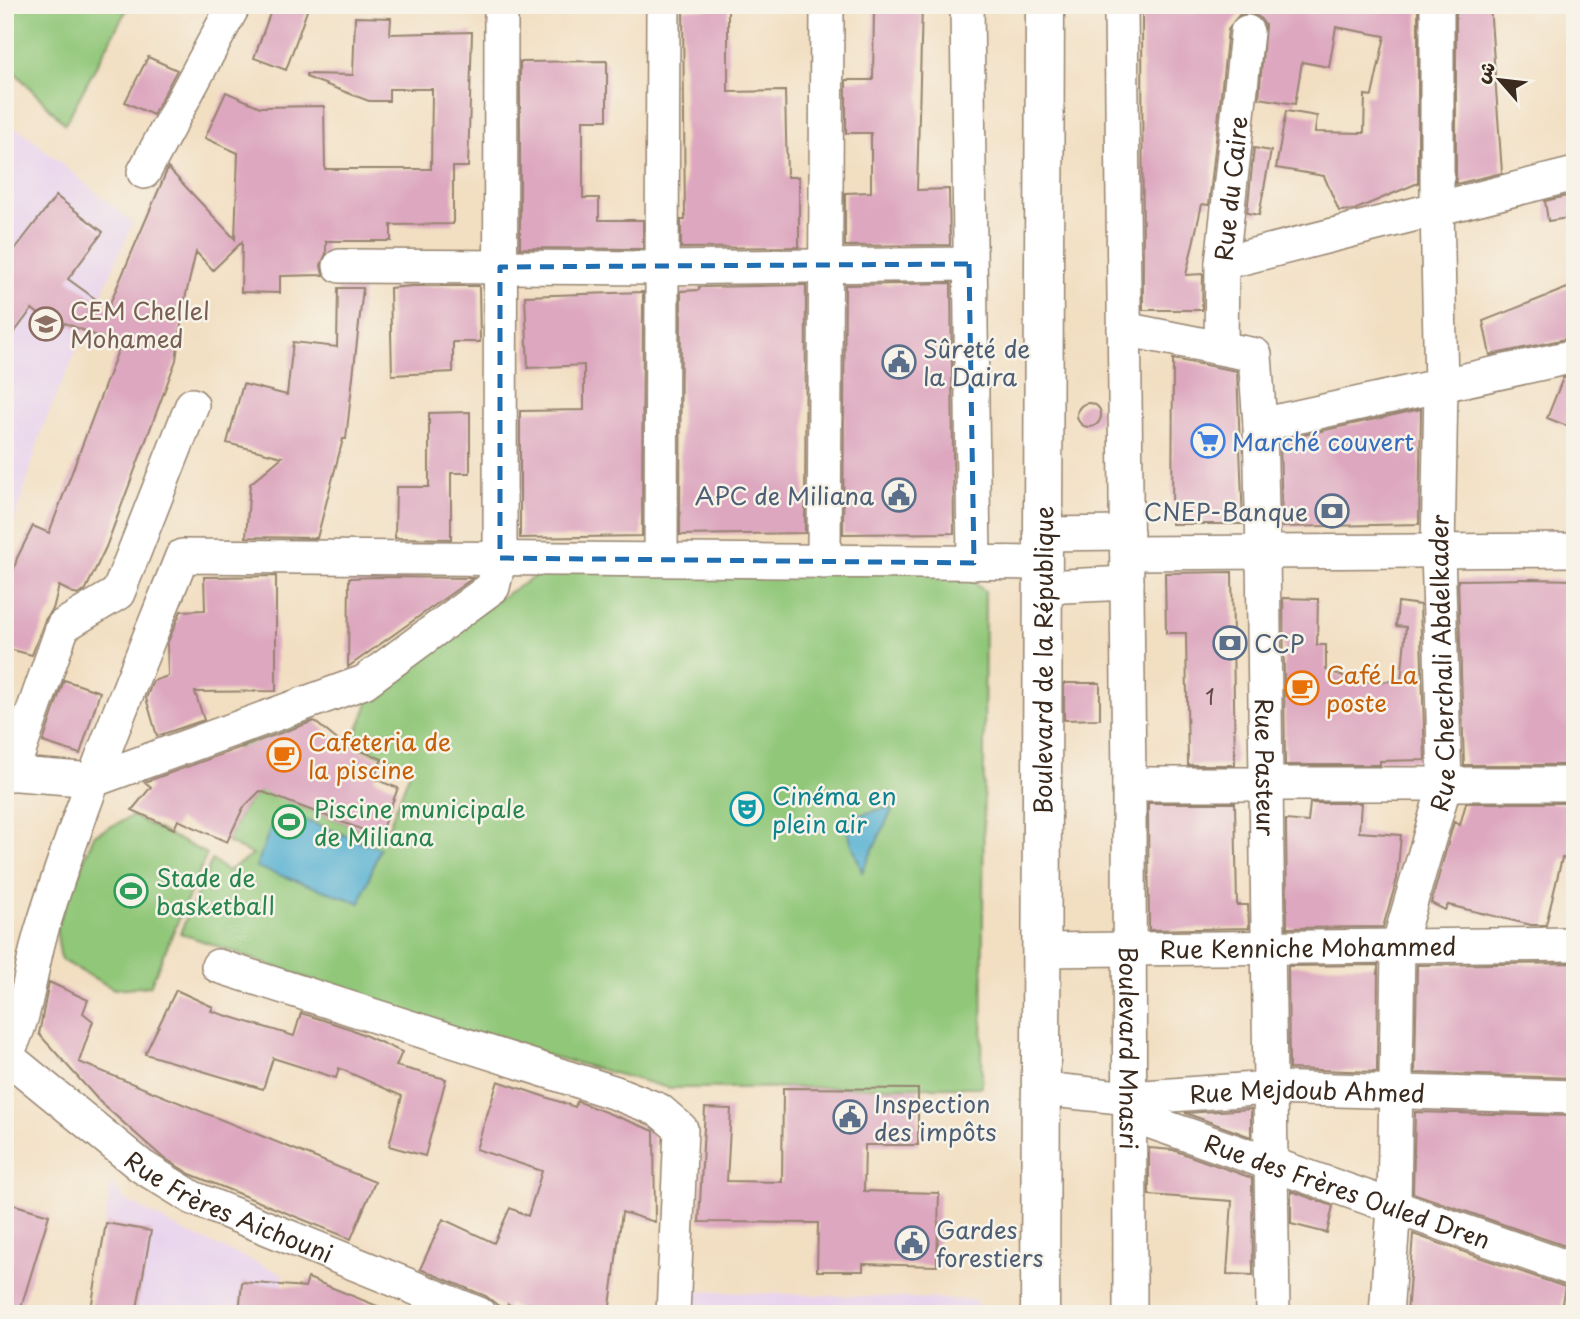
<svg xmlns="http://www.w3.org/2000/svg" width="1580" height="1319" viewBox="0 0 1580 1319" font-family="'Playpen Sans','Playpen Sans Arabic',sans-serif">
<rect width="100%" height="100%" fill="#f7f3e8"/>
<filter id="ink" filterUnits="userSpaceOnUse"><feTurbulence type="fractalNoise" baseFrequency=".0143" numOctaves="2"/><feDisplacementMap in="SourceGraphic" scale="14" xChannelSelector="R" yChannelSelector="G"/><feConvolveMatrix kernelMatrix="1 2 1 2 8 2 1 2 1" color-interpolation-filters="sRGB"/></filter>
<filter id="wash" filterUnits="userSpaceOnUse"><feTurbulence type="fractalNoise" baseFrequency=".00686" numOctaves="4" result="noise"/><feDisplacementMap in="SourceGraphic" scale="28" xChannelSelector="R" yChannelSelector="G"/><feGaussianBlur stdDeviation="1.57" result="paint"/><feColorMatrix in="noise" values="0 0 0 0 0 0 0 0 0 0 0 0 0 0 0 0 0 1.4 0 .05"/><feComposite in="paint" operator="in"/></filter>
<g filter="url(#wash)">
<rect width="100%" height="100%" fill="#f2dfc2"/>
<path fill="#e8d2ee" d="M5,122L26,134L133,223L43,426L5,555Z
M111,1183L124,1199L183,1231L283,1274L279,1314H90Z
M687,1291L977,1300V1314H687Z"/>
<path fill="#91c779" stroke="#66784c" stroke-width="2" d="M5,5H129L65,124L5,62Z
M549,568L967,569L977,585L985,591L982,1087L669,1088L446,1028L180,933L212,860L227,871L253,855L227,842L243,808L270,780L236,746L309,716L330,739L304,759L287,801L384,838L412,766L352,745L374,688L500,598Z
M132,816L207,854L150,986L114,989L61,960L56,928L94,835Z"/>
<path fill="#54b0d2" stroke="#486d78" stroke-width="2" d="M894,806L862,872L843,819Z
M277,810L380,848L360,903L256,867Z"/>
<g id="blocks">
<path fill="#dda7bf" d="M273,5H309L286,70L254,58Z
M1142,5H1359L1390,11L1391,5H1418V183L1354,210L1339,211L1324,176L1276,168L1286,111L1317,116L1315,132L1364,133L1365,95L1372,96L1385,36L1336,27L1329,67L1302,62L1295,104L1259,98L1265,25L1259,17L1250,13L1239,15L1228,30L1209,205L1202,204L1186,275L1203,274L1202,310H1143Z
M1456,5H1490L1502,173L1456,184Z
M874,6H922L917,190L949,189L950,245L845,246V193L871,192V133H846V80H873Z
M683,9H728V92L785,91L787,177H799V247L681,248V220H685Z
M355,17L391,18L390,34L472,32L468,167H453V224L391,225V241H326V254L321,265L323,275L280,276V293L241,292L242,242L213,270L196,252L184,303L176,360L106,547L85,591L77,595L59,586L53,609L45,620L32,655L5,648V603L17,558L33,526L49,533L120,345L65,323L60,330L32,309L5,345V262L56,196L103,232L68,279L108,308L168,168L235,239L238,153L205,138L226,92L260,107L324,106L325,169H431L432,89H389V101H369L306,77V74L353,75Z
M148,57L177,70L153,115L125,102Z
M607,61V120H583V198H599V220H643V249L520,248V62Z
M1254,148L1271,151L1259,215L1247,213Z
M1575,194V217L1548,221L1545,201Z
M951,283L954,533L843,534L845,285Z
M806,285L805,533L680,535L681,291L699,290V287Z
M1575,285V337L1490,355L1483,321Z
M412,286H479L480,342H453V372L392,375L390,288Z
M338,288H363L346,439H343L317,538L246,537L250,484L282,457L227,443L243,384L287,395L293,342L337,347Z
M643,292L642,536L520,538V411L584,410V365L528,368L525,296Z
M1173,359L1237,371L1243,524H1172Z
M1575,376V429L1547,418L1563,378Z
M1077 415a12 12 0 1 1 24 0a12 12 0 1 1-24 0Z
M1421,409L1419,524L1282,527L1280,440Z
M470,412V473H451V539L395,538L396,487H429V413Z
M1232,572L1235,765H1188L1186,633H1166L1165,573Z
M276,576V691L195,692L204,720L157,736L146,698L153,681L168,676L167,644L181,611L205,610L204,577Z
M349,578L380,577L473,578L348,667Z
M1531,579L1575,580V765H1464L1458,580Z
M1283,598L1318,599L1317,645H1326V670L1360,682L1401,681L1406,627L1396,626L1398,602L1420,605L1425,760L1380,761V765H1285Z
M64,680L100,692L80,754L43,742Z
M1064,683H1100V719L1064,720Z
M314,721L341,743L382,759L374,779L398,788L379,836L260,791L243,808L227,842L178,820L174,829L132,810L151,787L145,782Z
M1148,803H1235L1237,905H1248L1249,928L1149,930Z
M1310,803H1361L1359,832L1401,835L1397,879L1383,927L1287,928L1286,820L1308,822Z
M1466,803H1575V860L1562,858L1546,925H1531L1448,905L1445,910L1431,903L1454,822L1460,825Z
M1575,963V1078L1415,1073L1417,965Z
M1378,965L1377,1072L1289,1069L1288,966Z
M49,982L88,1000L83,1013L93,1021L79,1062L375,1182L351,1239L190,1174L161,1156L100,1102L39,1034Z
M176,990L213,1007L211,1011L294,1036L301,1013L351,1029L402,1052L396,1066L446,1079L425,1156L389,1146L402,1096L339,1068L336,1078L273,1058L263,1089L145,1054Z
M498,1081L575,1107L577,1101L654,1131L655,1222L622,1212L609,1314H526L508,1304L505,1311L486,1296L420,1269L443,1219L494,1243L510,1208L528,1216L542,1171L476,1149Z
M783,1088L918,1089V1145H865L864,1191L939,1193L937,1266L863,1264V1271H817L818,1223L699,1222L705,1108L731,1109L727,1181L782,1182Z
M1251,1109V1137L1185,1113Z
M1415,1112L1575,1116L1574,1249L1413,1193Z
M1149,1148L1173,1150L1252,1178L1253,1275L1227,1274L1232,1201L1149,1195Z
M1291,1191L1333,1206L1327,1233L1291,1224Z
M5,1202L49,1215L19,1314H5Z
M106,1223L151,1231L136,1314H90Z
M1413,1234L1565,1287L1560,1314H1407Z
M308,1278L395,1313L394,1314H239L242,1282L305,1287Z"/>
</g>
</g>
<g filter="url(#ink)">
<use href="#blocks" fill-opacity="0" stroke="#968470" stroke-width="2"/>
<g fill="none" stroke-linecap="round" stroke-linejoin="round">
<defs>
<g id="minor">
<path d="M967,5L974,563"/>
<path id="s1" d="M1121,5L1129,784L1130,1314"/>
<path d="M144,172L234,5"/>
<path d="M1222,263L1575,174"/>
<path d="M340,266L662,268L969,264"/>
<path id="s2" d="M1124,329L1255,355L1260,425L1263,552L1273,1314"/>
<path id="s3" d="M1221,346L1222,263L1247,32"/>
<path d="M1260,425L1575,356"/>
<path d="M1043,534L1127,533"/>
<path d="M1127,553L1575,550"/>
<path d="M661,559L663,5"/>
<path d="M824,562L827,5"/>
<path d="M1043,587L1127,583"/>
<path d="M5,773L94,780L364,682L493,587L500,558L501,5"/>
<path d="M11,774L63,626L118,593L192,405"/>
<path d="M1129,784H1575"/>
<path id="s4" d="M1042,950L1575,944"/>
<path d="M218,966L616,1093L659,1110L681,1129L673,1314"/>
<path id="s5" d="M5,1055L141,1166L193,1198L479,1314"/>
<path d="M5,1056C28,1019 29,970 42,929C81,802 133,679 182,556L1043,563"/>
<path id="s6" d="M1042,1089L1130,1098L1269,1088L1575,1097"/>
<path id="s7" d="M1130,1098L1151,1122L1575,1270"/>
<path id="s8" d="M1386,1314L1394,1208L1398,946L1445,784L1438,551L1441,385L1437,209V5"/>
</g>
<g id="major">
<path id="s9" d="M1040,1314L1045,5"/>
</g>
</defs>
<use href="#minor" stroke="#968470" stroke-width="36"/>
<use href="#major" stroke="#968470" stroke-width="41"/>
<use href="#minor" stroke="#fff" stroke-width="33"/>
<use href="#major" stroke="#fff" stroke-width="38"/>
</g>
</g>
<path fill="none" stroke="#1f6fb2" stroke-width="5" stroke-dasharray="14 9" stroke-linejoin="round" d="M969,264L974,563L500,558V267Z"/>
<defs>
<symbol id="school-ring" viewBox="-11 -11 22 22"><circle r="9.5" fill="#f7f3e8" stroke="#8d6e63" stroke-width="1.5"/><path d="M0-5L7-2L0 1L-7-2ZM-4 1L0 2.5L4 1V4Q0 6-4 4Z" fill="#8d6e63"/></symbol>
<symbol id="civic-ring" viewBox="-11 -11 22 22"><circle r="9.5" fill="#f7f3e8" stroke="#5c6f8a" stroke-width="1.5"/><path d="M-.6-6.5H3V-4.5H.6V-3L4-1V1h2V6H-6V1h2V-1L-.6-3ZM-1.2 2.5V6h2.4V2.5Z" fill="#5c6f8a"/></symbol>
<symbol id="supermarket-ring" viewBox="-11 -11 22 22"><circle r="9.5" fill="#f7f3e8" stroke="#3f7fe0" stroke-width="1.5"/><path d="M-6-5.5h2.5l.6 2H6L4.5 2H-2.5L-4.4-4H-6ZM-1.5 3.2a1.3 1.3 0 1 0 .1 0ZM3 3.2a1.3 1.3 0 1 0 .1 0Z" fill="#3f7fe0"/></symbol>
<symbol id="bank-ring" viewBox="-11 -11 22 22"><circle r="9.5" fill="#f7f3e8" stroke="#5c6f8a" stroke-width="1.5"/><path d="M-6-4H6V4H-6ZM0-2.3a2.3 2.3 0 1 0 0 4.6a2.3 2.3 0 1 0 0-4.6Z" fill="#5c6f8a"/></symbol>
<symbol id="cafe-ring" viewBox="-11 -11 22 22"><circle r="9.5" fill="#f7f3e8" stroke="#e8710a" stroke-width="1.5"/><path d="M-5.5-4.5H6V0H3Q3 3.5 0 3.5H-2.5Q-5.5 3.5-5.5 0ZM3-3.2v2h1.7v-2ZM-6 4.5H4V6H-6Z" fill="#e8710a"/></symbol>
<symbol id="theatre-ring" viewBox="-11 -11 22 22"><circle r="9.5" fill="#f7f3e8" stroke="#0f9aa8" stroke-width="1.5"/><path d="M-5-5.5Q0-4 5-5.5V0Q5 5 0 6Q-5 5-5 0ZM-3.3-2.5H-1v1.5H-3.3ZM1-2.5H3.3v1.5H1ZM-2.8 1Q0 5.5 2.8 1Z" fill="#0f9aa8"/></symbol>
<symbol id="stadium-ring" viewBox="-11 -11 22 22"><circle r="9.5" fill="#f7f3e8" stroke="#2e9e5b" stroke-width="1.5"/><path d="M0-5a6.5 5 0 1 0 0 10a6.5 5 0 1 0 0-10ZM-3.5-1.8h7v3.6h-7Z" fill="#2e9e5b"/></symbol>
</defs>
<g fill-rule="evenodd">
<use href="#school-ring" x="27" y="305" width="38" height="38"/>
<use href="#civic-ring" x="880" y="343" width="38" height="38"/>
<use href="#supermarket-ring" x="1189" y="422" width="38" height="38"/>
<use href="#civic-ring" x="880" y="476" width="38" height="38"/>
<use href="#bank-ring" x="1313" y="492" width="38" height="38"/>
<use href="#bank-ring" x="1211" y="624" width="38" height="38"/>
<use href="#cafe-ring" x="1283" y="669" width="38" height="38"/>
<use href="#cafe-ring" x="265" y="736" width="38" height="38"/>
<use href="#theatre-ring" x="728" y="790" width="38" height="38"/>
<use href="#stadium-ring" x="270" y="803" width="38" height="38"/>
<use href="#stadium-ring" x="112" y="872" width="38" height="38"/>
<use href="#civic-ring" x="831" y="1098" width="38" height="38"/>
<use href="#civic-ring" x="893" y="1224" width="38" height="38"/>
</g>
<g text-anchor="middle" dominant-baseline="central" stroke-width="5" stroke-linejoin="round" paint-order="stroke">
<g font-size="21" fill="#644946">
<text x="1210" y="696">1</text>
</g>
<g font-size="24" fill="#3b2a1e" stroke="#f7f3e8">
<text stroke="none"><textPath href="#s3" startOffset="158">Rue du Caire</textPath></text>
<text stroke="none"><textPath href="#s9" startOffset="654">Boulevard de la République</textPath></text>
<text stroke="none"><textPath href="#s8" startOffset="658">Rue Cherchali Abdelkader</textPath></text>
<text stroke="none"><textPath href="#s2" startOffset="546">Rue Pasteur</textPath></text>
<text stroke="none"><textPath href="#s4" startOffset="266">Rue Kenniche Mohammed</textPath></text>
<text stroke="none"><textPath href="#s1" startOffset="1043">Boulevard Mnasri</textPath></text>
<text stroke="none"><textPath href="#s6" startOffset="266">Rue Mejdoub Ahmed</textPath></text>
<text stroke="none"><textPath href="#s7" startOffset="240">Rue des Frères Ouled Dren</textPath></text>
<text stroke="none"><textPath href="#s5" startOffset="273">Rue Frères Aichouni</textPath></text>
</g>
<g font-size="24" fill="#785e54" stroke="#f7f3e8" text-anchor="start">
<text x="70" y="310">CEM Chellel<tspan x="70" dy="28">Mohamed</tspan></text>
</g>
<g font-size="24" fill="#4e5e75" stroke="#f7f3e8" text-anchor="start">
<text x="923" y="348">Sûreté de<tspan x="923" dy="28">la Daira</tspan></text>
<text x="874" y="495" text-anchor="end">APC de Miliana</text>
<text x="1308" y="511" text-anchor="end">CNEP-Banque</text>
<text x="1254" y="643">CCP</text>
<text x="874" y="1103">Inspection<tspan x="874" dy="28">des impôts</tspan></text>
<text x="936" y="1229">Gardes<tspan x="936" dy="28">forestiers</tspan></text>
</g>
<g font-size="24" fill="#366cbe" stroke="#f7f3e8" text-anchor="start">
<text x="1232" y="441">Marché couvert</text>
</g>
<g font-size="24" fill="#c56008" stroke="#f7f3e8" text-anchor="start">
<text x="1326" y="674">Café La<tspan x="1326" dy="28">poste</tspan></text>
<text x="308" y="741">Cafeteria de<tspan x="308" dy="28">la piscine</tspan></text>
</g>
<g font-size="24" fill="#0d838f" stroke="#f7f3e8" text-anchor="start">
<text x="772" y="795">Cinéma en<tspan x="772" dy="28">plein air</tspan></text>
</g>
<g font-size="24" fill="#27864d" stroke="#f7f3e8" text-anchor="start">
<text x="314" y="808">Piscine municipale<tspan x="314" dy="28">de Miliana</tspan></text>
<text x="156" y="877">Stade de<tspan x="156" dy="28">basketball</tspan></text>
</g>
</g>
<rect width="1580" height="1319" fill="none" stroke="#f7f3e8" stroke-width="28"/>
<g transform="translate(1500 80) rotate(298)" stroke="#f7f3e8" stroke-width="5" paint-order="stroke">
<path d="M0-5L12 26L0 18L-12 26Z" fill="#3b2a1e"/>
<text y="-10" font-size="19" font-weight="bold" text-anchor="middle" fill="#3b2a1e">ش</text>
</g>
</svg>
